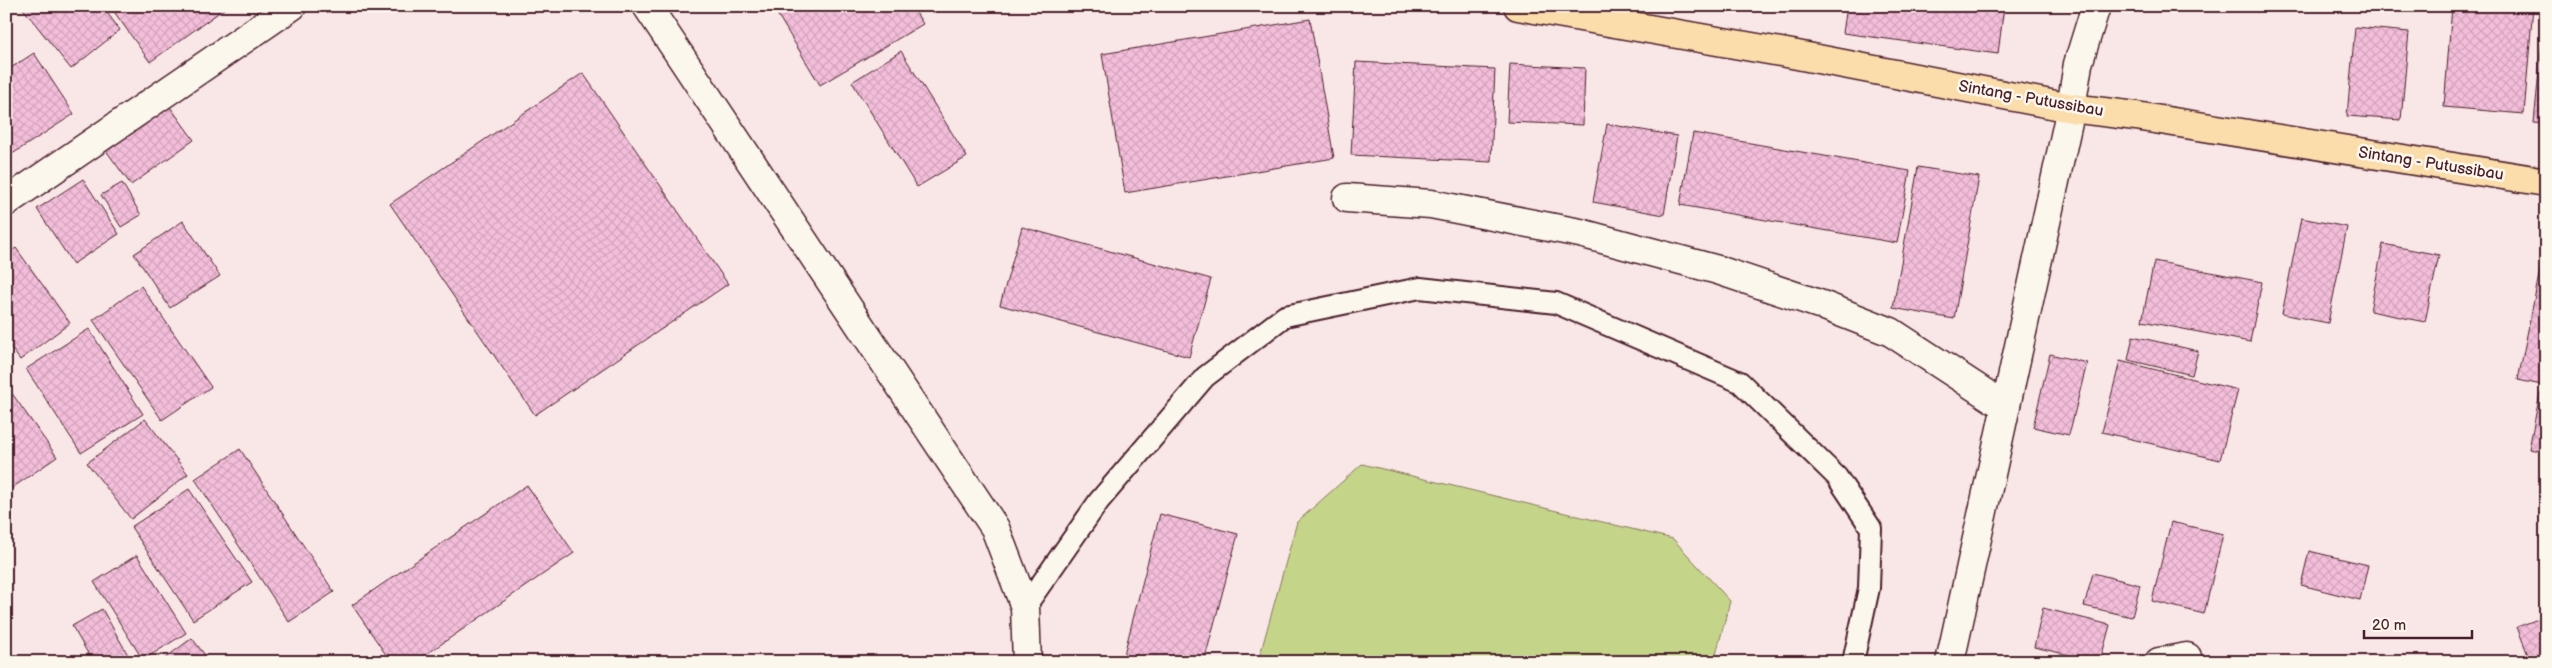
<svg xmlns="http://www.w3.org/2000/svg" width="2552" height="668" viewBox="0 0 2552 668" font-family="'Balsamiq Sans',sans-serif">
<defs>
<pattern id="building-cross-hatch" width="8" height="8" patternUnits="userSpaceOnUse" patternTransform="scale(1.25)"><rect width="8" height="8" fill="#f3beda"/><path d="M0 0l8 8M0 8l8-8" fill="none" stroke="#d2a3bb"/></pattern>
</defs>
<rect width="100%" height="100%" fill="#f9e6e7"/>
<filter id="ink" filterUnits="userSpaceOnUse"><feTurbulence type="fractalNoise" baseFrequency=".02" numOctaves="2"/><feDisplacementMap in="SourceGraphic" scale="10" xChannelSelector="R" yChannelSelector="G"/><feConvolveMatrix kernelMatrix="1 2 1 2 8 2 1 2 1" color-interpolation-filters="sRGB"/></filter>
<g filter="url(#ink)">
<path fill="#c4d58a" stroke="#877a5a" d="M1362,464L1673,539L1730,601L1714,662H1258L1297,522Z"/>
<path fill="url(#building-cross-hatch)" stroke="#4a1f2b" d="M21,6H102L120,30L71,69Z
M110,6H228L150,62Z
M912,6L923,24L820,85L773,7Z
M1847,6H2004L1998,54L1843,33Z
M2452,6H2533L2524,114L2444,107Z
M2545,8H2546V124L2534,123Z
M1310,19L1334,158L1125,193L1102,54Z
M2355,27L2409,32L2401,120L2347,116Z
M901,51L967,157L917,187L852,82Z
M34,53L74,114L6,158V71Z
M1356,62L1495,69L1491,162L1351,155Z
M1510,64L1585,68L1583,125L1507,122Z
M583,73L728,284L535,415L390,204Z
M168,104L194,140L131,185L105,149Z
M1607,124L1677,136L1664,215L1593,202Z
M1693,133L1910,171L1897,243L1680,205Z
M1918,167L1979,177L1954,319L1893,308Z
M83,179L119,234L73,264L37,209Z
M122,183L141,215L121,227L101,195Z
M2301,218L2347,227L2328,323L2282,314Z
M183,221L220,276L170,308L134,254Z
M1022,227L1211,279L1189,357L1000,305Z
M2383,244L2439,255L2425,322L2370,311Z
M16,248L70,323L20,360L6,341V255Z
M2154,261L2262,282L2250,342L2142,321Z
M2540,270L2546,271V386L2518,380Z
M141,286L211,387L162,420L93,320Z
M89,329L143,414L81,453L26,369Z
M2133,336L2198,351L2192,375L2128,360Z
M2050,354L2087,363L2069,435L2033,427Z
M2120,361L2238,390L2220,460L2102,432Z
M6,385L57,457L6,492Z
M2540,393L2546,394V452L2529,449Z
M145,419L188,474L131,519L87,463Z
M240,449L334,592L289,622L195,479Z
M527,485L574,553L415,662H391L352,605Z
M189,489L252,582L193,620L131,527Z
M1160,514L1238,534L1204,662H1122Z
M2171,522L2223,534L2204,614L2152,601Z
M2309,551L2368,565L2360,600L2301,585Z
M137,555L186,633L143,660L94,582Z
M2093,573L2140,585L2132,617L2084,606Z
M2043,608L2110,625L2100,662L2034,647Z
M102,609L132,662H93L72,626Z
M2546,616V654L2530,660L2517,627Z
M192,638L210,662H160Z"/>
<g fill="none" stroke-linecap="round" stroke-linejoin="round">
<defs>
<path id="lane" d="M1025,607L1099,501L1205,377L1285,316L1420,288L1556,303L1740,382L1837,477L1871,528L1869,588L1853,662"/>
<path id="street" d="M647,6L995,528L1025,607L1027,662
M1347,198L1431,204L1580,233L1718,270L1822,305L1891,332L2006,407
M6,202L292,6
M1950,662L2071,108L2078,64L2096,6
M2159,662L2187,657"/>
<path id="highway" d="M1518,6L1792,54L2071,108L2136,116L2546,182"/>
</defs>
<use href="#lane" stroke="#4a1f2b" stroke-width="24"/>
<use href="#street" stroke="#4a1f2b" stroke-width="31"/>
<use href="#highway" stroke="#4a1f2b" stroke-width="31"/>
<use href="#lane" stroke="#fbf7ec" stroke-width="20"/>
<use href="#street" stroke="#fbf7ec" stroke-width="28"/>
<use href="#highway" stroke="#fbddab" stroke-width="28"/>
</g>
</g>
<g text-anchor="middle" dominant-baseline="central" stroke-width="5" stroke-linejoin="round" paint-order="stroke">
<g font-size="16" fill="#4a1f2b" stroke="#fbf7ec">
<text transform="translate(2031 99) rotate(10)">Sintang - Putussibau</text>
<text transform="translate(2431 164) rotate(9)">Sintang - Putussibau</text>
</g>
</g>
<rect width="2552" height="668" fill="none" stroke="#fbf7ec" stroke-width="25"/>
<rect x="12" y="12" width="2527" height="643" fill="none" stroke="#4a1f2b" stroke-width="2" filter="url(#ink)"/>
<path d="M2364 630v8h108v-8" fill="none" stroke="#4a1f2b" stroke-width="2.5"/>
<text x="2372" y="630" font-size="15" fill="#4a1f2b" stroke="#fbf7ec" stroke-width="4" paint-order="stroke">20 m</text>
</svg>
